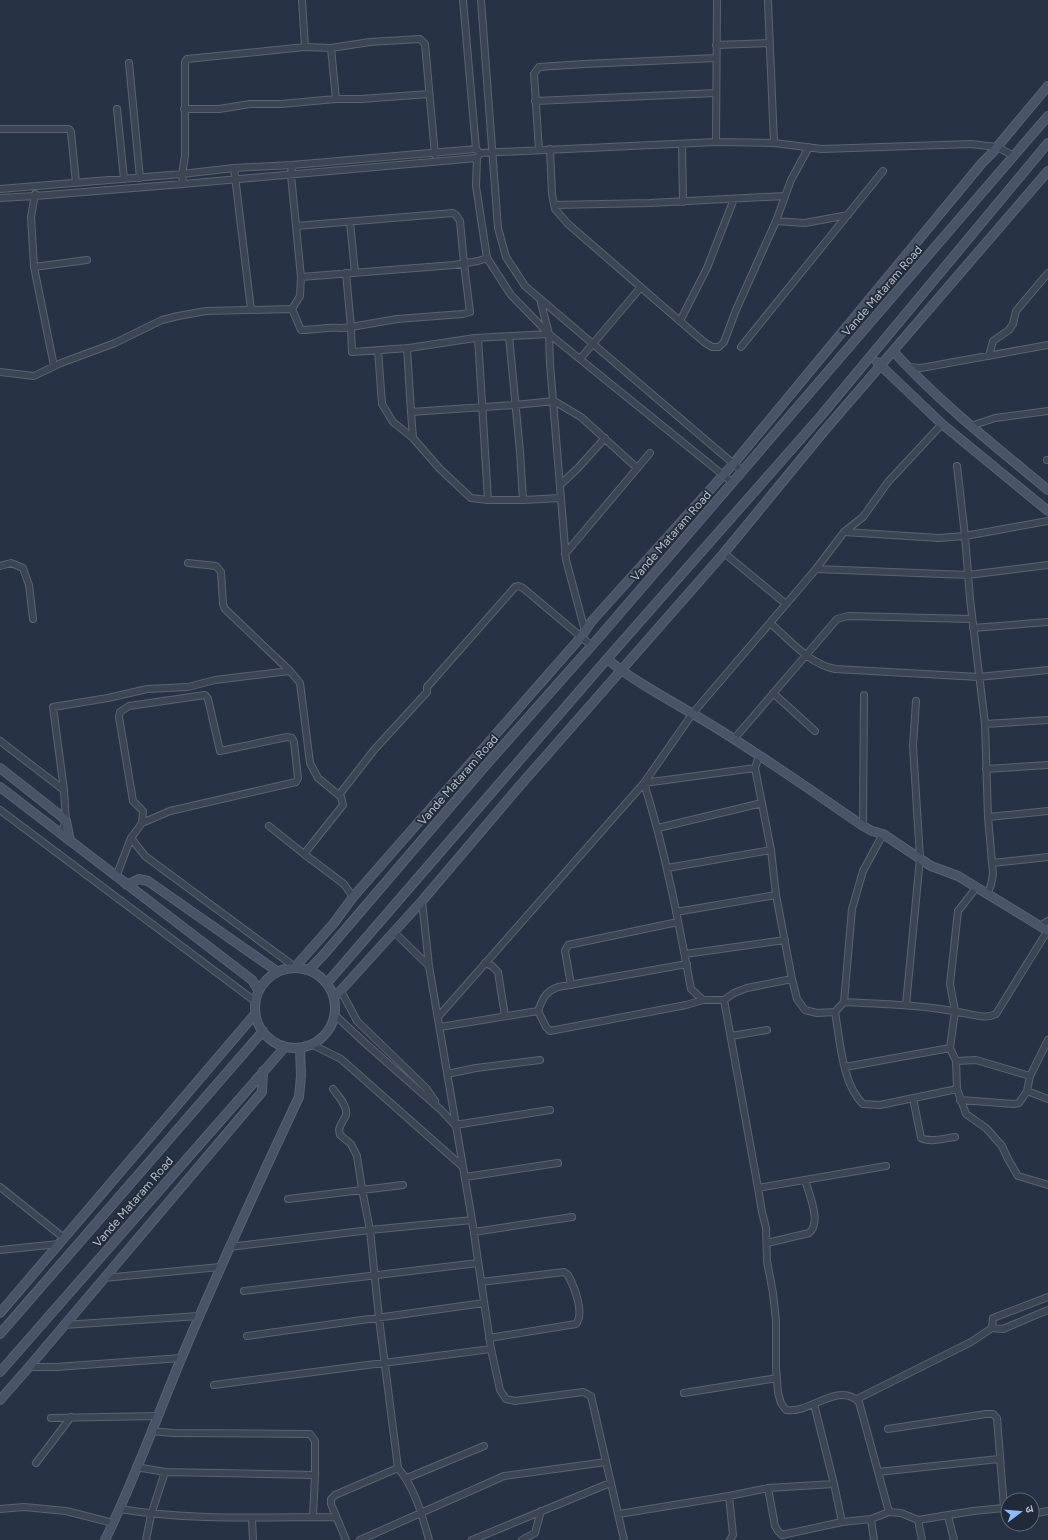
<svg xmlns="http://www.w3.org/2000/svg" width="1048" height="1540" viewBox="0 0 1048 1540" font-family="Figtree,'Noto Sans Devanagari',sans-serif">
<rect width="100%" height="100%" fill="#273344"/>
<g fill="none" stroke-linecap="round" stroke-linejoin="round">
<defs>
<path id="street" d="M463,0L476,149L480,153L477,158L476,186L487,258L511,295L549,334L733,483
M481,0L498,228L506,257L525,286L742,471
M768,2L774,143
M716,45L770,43
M305,47L331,48L370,42L420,39L425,44L435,155
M331,48L336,99
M129,63L140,178
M535,101L716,93
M117,109L124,179
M184,109H219L250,104H281L336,99H361L429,94
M0,129H69L71,132L76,183
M716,142L717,0
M682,144L683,202
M550,149L552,194L555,209L568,224L704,342L712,347H719L724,342L736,310L776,221L791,180L809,147
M539,150L534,74L539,67L584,64L716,58
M480,153L716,142L774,143L822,149L971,144L997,147L1014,156
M292,165L291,175L301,277
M234,168L251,310
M183,184L182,174L185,156V62L187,59L305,47L302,0
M0,189L182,174L234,168L292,165L476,149
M35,194L31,217L34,267L54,366
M0,198L35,196L183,184L477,158
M554,205L650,203L785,196
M776,221L805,223L848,215
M350,222L355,273
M296,226L453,213L456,215L460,221L464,264L470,312L463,314L397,319L351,327L346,273
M34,267L87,260
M540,299L549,334L550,364L566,560L585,631
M292,309L300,296L301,277L454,265L478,261L487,258
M680,321L707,268L734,199
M509,336L520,452L523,500L561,498
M478,338L488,500H523
M741,347L883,171
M407,348L411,412L515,405L554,401L581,417L637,468
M378,350L382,404L393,422L413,438
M989,356L993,341L1009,330L1013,324L1016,311L1048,273
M580,359L641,287
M908,367L921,368L1048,345
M0,372L34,376L61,363L115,343L162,320L178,316L206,311L292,309L301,330C310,330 318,329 327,328C335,327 342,329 351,327L352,352L409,348L475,338L549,334
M411,412L413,438L440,469L471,498L488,500
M971,426L995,418L1048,411
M1047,460H1048
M957,466L965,536L970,599L985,724L988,817L993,874L991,885L987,895
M560,485L578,468L605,438
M844,532L939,538L965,536L1048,521
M724,553L786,604
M565,554L650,453
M188,563L216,566L221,572L223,604L225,609L290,671L300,683L310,763L318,778L341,797L343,805L304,854L344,884L353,897
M0,566L11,563L23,568L29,585L33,619
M816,569L968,575L1048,565
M770,623C789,639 809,664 835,669L979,677L1048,670
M973,628L1048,622
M773,693L815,731
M985,724L1048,720
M734,739L837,619L848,616L972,619
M0,741L64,790
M759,756L755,768L771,850L776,895L792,979L797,999L805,1010L817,1013L835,1012L844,1002
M986,769L1048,765
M339,795L374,750L427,692V687L515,587L519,586L523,588L592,646
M0,810L256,1002
M988,817L1048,811
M269,826L304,854
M863,826L864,695
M658,828L762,803
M61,834L66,821L64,790L53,707L108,698L147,689L188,687L215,680L290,671
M883,834L863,871L852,909L844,1002C884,1004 924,1005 963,1013C975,1015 986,1019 996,1014L1048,930
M131,838L145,856L295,967
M992,863L1048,857
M667,868L771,850
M116,877L131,838L142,823L170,811L296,782L298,778L294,742L292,738L287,737L220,751L208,699L205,695L129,706L120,712L119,717L133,801L143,811L142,823
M976,888L958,911L950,984L955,1011L950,1048L956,1061L957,1089L966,1114L986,1128L1002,1146L1008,1159L1018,1176L1048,1185
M422,901L429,966L472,1220L491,1349L500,1390L506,1399L515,1401L583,1392L591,1396L624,1540
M676,912L776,895
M1040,926L1048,921
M394,932L429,966
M685,954L785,940
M485,963L492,966L498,972L505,1016
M792,979L747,988L734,993L724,1000H703L691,989C678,919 665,850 644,783L693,713L816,569L844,532L863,517L888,482L942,424
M571,985L565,951L568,945L678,922
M341,991L357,1021L426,1088L435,1101
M724,1000L758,1188
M906,1005L920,858L913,746L916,701
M538,1011L546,1027L550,1031L686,1005L703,1000
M835,1012C840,1040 842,1084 863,1104L880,1105L957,1089
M335,1015L365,1043L441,1110L455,1125
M438,1017L644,783L755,768
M440,1027L538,1011C543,998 545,992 558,987L687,964
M731,1036L767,1030
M311,1044L341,1059L463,1167
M956,1061L976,1060L1030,1076
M845,1067L950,1048
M447,1074L476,1068L540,1060
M333,1089C338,1096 348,1106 346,1115C344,1120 340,1124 339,1130L340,1135L351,1144L357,1156L362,1189L370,1230L379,1318L398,1468C415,1488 422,1515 429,1540
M1027,1091L1048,1099
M913,1098L921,1138C930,1143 945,1138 955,1137
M960,1100L1014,1104L1019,1103L1027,1091L1030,1076L1048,1040
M455,1125L550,1110
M886,1166L758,1188L762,1212L766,1228L767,1261L773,1293L776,1321V1367L778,1393L781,1403L786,1410C810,1414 838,1381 859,1402L889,1512
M465,1177L558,1163
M0,1187L64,1238
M288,1199L403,1185
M474,1232L572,1217
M767,1243L809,1233C822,1223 809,1194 805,1180
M229,1247L370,1230L472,1220
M0,1250L59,1244
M104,1278L220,1267
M481,1282L564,1272L568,1275C574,1286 585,1313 576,1324L489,1338
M244,1291L478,1263
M64,1325L199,1316
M992,1328L993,1318L1048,1297
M247,1336L484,1303
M29,1367H56L181,1358
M214,1385L491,1349
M684,1393L777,1378
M857,1399L971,1342L992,1328L1003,1329L1048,1310
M814,1404L834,1484L842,1522
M51,1418L157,1416
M888,1429L986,1414H993L997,1418L1004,1508L1006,1515L1008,1516
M151,1431L173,1433L310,1434L315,1441V1475L313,1517
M36,1463L71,1417
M136,1467L165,1472L315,1475
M878,1472L999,1459
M407,1478L484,1446
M834,1484L768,1488L775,1526L778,1531L782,1535L842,1522L871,1519L889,1512L901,1513L918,1520
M729,1496L733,1535L730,1540
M0,1509L24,1507L66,1511L113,1523
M120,1509C191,1521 264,1517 336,1517
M619,1514L729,1496L768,1488
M1032,1514L1048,1511
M948,1516L954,1540
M252,1519L253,1540
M871,1519L874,1540
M146,1540L151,1515L165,1472
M346,1540L331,1504V1499L335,1495L398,1468
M360,1540L504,1476L606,1462
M472,1540L610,1483
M522,1540L535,1533L541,1511
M922,1540L918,1520L973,1511L1004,1508"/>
<path id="secondary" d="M893,351C940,403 995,446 1048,490
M877,362L942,424L1048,511
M607,659C641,687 682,706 718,729C768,760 815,793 863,826L872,831L883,834L931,866L958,876L1048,931
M0,768L61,816L66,821L70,841
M0,787L252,980L259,991
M127,885L139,879L148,881L278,972
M295,967L334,923L353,897L581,637L591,622L734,463L982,163L992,153L1048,86
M255 1008a40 40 0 1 1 80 0a40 40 0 1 1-80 0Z
M309,970L326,952L486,765L602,634L1048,116
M327,983L607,659L820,417L1048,143
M334,998L422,901L517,789L724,553L825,430L1048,171
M0,1313L255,1014
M0,1334L263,1031
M0,1372L285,1047
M0,1400L29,1367L262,1092L263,1071
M105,1540C134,1481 156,1419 181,1359C218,1271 258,1184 299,1097L301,1076L300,1048"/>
</defs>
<use href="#street" stroke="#5a6371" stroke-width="8"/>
<use href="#secondary" stroke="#5a6371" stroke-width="10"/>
<use href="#street" stroke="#3b4554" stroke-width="6"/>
<use href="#secondary" stroke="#495467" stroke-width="8"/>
</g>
<g text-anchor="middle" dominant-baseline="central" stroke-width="3.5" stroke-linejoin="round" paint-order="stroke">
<g font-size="12" fill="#b9c0cd" stroke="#202a39">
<text transform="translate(882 291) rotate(-49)">Vande Mataram Road</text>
<text transform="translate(671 536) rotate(-49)">Vande Mataram Road</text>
<text transform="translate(458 780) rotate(-49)">Vande Mataram Road</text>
<text transform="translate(133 1202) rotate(-49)">Vande Mataram Road</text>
</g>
</g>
<g transform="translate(1020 1512) rotate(74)"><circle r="19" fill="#202a39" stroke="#5d6674"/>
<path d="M0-3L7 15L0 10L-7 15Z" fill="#90b9fb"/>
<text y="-6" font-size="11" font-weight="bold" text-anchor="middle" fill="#b9c0cd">उ</text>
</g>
</svg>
